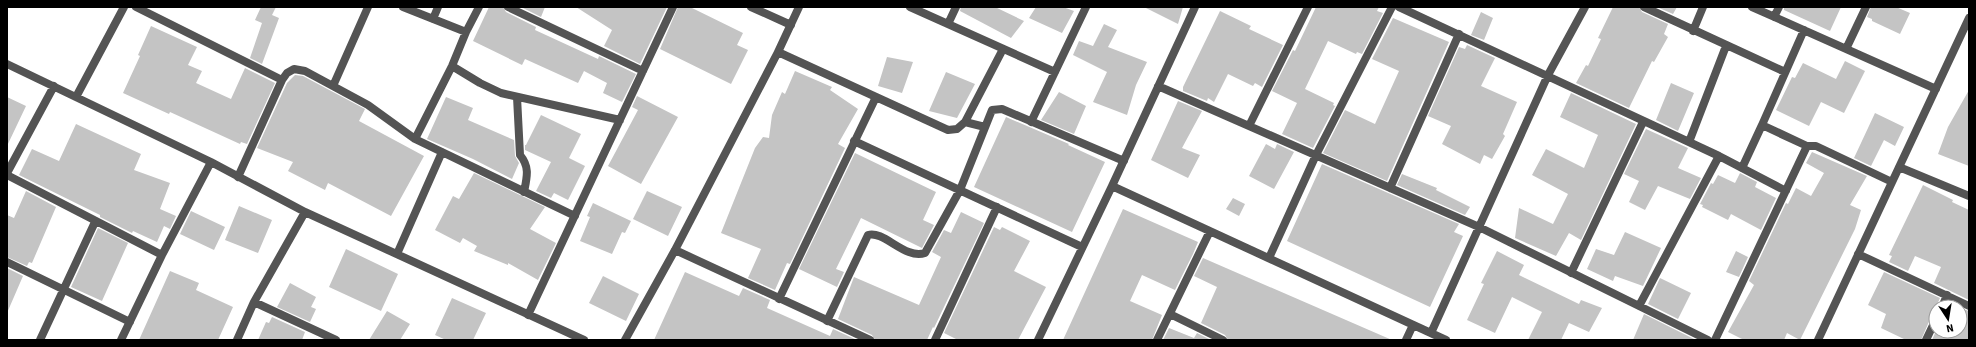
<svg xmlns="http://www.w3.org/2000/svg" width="1976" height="347" viewBox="0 0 1976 347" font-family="'Source Sans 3',sans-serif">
<rect width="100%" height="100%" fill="#fff"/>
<path fill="#c4c4c4" d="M261,7H276L272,15L279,18L262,64L250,58L262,23L255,20Z
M489,7H503L506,12L536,27L535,30L598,59L599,56L636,74L622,102L603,93L607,83L584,71L578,83L525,59L522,65L473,41Z
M521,7H545L541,17Z
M576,7H667L640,64L604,46L612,30Z
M678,7H690L743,33L737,45L748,50L731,84L660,49Z
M961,7H995L1024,21L1011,38L960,11Z
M1036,7H1063L1074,11L1062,33L1029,18Z
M1144,7H1183L1178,24Z
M1316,7H1379L1377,11L1383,13L1362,54L1357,52L1356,54L1328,41L1305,89L1334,103L1333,105L1335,106L1313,148L1282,134L1297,103L1272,91L1293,50L1295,51Z
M1613,7H1639L1642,12L1668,24L1664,34L1668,37L1654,62L1652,61L1629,108L1576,83L1586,65L1588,66L1601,39L1598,38Z
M1657,7H1677L1673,14Z
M1784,7H1841L1830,31L1784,10Z
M1871,7H1896L1910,13L1900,34L1872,21V19L1867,17Z
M1220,11L1251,26L1249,29L1283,45L1262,87L1255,83L1253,86L1228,74L1214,102L1208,98L1207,101L1183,91V87Z
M1481,12L1493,18L1484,40L1471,35Z
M1393,18L1449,42L1387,181L1323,153L1345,110L1375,124L1399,71L1372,59Z
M1104,24L1117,30L1108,47L1147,62L1136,85L1127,115L1093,102L1107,72L1073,55L1079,41L1093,46Z
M151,26L197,47L188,65L202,71L196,83L231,99L245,68L275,83L247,144L241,142L240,144L170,112L169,114L123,93L140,56L138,55Z
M1467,45L1495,58L1481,86L1517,102L1503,134L1505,136L1492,159L1484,155L1480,164L1442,144L1451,126L1428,116L1459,47L1465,49Z
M887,57L913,62L902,93L878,86Z
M1845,61L1865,71L1844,113L1821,102L1809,126L1776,110L1792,77L1795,78L1803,63L1836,79Z
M795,71L832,87L830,90L858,109L838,144L845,148L790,264L787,263L775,290L748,278L761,249L721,233L755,148L763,137L769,138L772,115L782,92L785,94Z
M946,72L975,84L957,118L929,111Z
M295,75L303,76L365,109L359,121L424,156L391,216L328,183L325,190L288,171L293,162L257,148L287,83Z
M1671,83L1694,93L1678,131L1656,120Z
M1969,90V166L1938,154L1948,127Z
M1059,92L1086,106L1074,134L1041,120Z
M1571,93L1636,124L1581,240L1569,233L1556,256L1515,238L1519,208L1553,224L1568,194L1532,175L1546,149L1584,168L1598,135L1560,117Z
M637,96L678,117L641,184L608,166L638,110L632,107Z
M7,97L26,106L7,146Z
M446,97L473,108L468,120L514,140L515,156L519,163L512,179L473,159L427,139Z
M1178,101L1202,111L1182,148L1200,155L1188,178L1151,160Z
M1875,113L1904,127L1895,146L1884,140L1871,166L1854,158Z
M541,115L581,134L569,158L585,166L568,200L554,193L551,198L536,191L551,162L525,150V145H526Z
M1006,117L1069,144L1068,145L1105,162L1072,232L974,187Z
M76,124L141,154L134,170L170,183L160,209L176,216L170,229L164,226L157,242L133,231L132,233L100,217V215L19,175L32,149L59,161Z
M1646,129L1688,148L1678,168L1701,178L1690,199L1658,186L1645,210L1629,202L1639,181L1624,174Z
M1266,144L1275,149L1277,144L1294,152L1274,189L1249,176Z
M1812,152L1867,176L1850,205L1861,210L1855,229L1800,340L1787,333L1784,340H1744L1728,332L1754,285L1749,281L1786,203L1788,204L1796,188L1811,196L1824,173L1806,163Z
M855,153L936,192L923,220L934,225L922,248L861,218L836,269L844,272L837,287L799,269Z
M1322,164L1459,224L1454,232L1463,236L1430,307L1287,241Z
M474,173L545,207L530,229L556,243L538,280L508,263V265L474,251L477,246L463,238L460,243L435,230L453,196L459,199Z
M1740,173L1757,182L1755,187L1776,198L1761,230L1731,214L1728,220L1702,207L1703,205L1700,204L1711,183L1713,184L1718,175L1735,183Z
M1402,174L1437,188L1436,190L1470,207L1465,215L1397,185Z
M1923,185L1953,200L1952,202L1969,210V300L1934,283L1941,267L1915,256L1908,271L1889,262L1892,256L1889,255Z
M26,191L56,207L32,263L29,262L27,266L7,257V215L14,218Z
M647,191L682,207L668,236L633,219Z
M1233,198L1245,204L1239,216L1226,209Z
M593,203L631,221L625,233L622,232L612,254L580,241L590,217L587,216Z
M239,206L272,220L258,253L225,240Z
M1123,209L1198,242L1193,254L1175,290L1142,275L1130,301L1162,315L1152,340H1063Z
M191,211L225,227L214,250L180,234Z
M961,212L984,223L934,328L933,327L927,340H875L872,335L838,319L854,277L919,305L941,257L932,252L944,230L951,233Z
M994,227L1000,230L1002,227L1030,241L1014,271L1046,287L1018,340H958L944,333Z
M98,228L128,243L102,301L71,287Z
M1625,232L1661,248L1643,286L1615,276L1613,281L1587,269L1596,249L1614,255Z
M346,249L398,274L381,311L329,287Z
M1497,251L1524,265L1519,275L1579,304L1581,300L1602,308L1589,332L1569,323L1561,340H1528L1542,312L1512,297L1495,333L1467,320L1484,284L1481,283Z
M1736,251L1748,257L1739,277L1726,272Z
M1203,258L1392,340H1228L1225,335L1201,323L1217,287L1194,276Z
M7,268L23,276L7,313Z
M170,271L199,283L196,290L233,307L218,340H139Z
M685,272L739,296L743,288L770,300L767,308L830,336L833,329L857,340H654Z
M1884,272L1940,298L1936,307V314L1931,317L1921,340H1906L1881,328L1886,314L1868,305Z
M603,276L639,294L626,321L589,303Z
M1660,278L1691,293L1678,319L1648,304Z
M290,283L316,297L311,307L316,309L310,322L277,307Z
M452,298L486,313L473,340H446L435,335Z
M1960,308L1969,311V340H1932L1936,331H1960Z
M387,311L410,324L400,340H369Z
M1644,314L1696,340H1633Z
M272,317L305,332L302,340H258L266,322L269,323Z
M1169,328L1194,338L1197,333L1211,340H1163Z"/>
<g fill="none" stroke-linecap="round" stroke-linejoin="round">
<path stroke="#545454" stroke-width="8" d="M136,7L282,80
M403,7L466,32
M508,7L643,71
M751,7L791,25
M910,7L1055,72
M1399,7L1719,156L1786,191
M1644,7L1785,72
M1752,7L1936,89
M1774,17L1779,7
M433,19L438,7
M948,24L956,7
M1693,31L1703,7
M1846,49L1866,7
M778,52L948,130L957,129L965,122L1003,49
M7,64L211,162L305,212L584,340
M452,66L480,83L501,93L620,120
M333,86L368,7
M1158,86L1479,227L1708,340
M76,97L124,7
M517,97L520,155C530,167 527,177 524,192
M965,122L985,127
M1031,122L1086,7
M1762,125L1804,30
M1249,126L1308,7
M415,139L452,66L466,32L479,7
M854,141L1082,247
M1689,142L1726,46
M1899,167L1969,196
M1742,168L1762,125L1807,146
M7,173L54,86
M7,175L162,255
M238,177L282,80L287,73L294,69L305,71L368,105L415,139L575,216
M1112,186L1195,7
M1390,188L1459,34
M675,250L870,340
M397,254L442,152
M1858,254L1969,306
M1269,258L1316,155L1392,7
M7,262L130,322
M1571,273L1643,122
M779,299L876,97
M254,302L336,340
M1639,306L1719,156
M1942,307L1947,295
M1170,314L1223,340
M528,315L673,7
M827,321L868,235C884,230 905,260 925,253L960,190L992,110L1002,109L1124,161
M1431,333L1548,75L1585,7
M40,340L95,222
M121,340L162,255L211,162
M237,340L254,302L305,212
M625,340L675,250L778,52L799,7
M935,340L997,207
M1038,340L1112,186L1446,340
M1157,340L1210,231
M1406,340L1413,325
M1715,340L1807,146H1816L1892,182
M1818,340L1969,18
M1926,340L1936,319"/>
</g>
<rect width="1976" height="347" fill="none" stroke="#000000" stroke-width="16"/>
<g transform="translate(1948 319) rotate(168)"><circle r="19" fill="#ffffff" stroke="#999999"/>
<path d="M0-3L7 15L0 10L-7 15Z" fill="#000000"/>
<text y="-6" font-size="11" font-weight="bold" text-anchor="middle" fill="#000000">N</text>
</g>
</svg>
